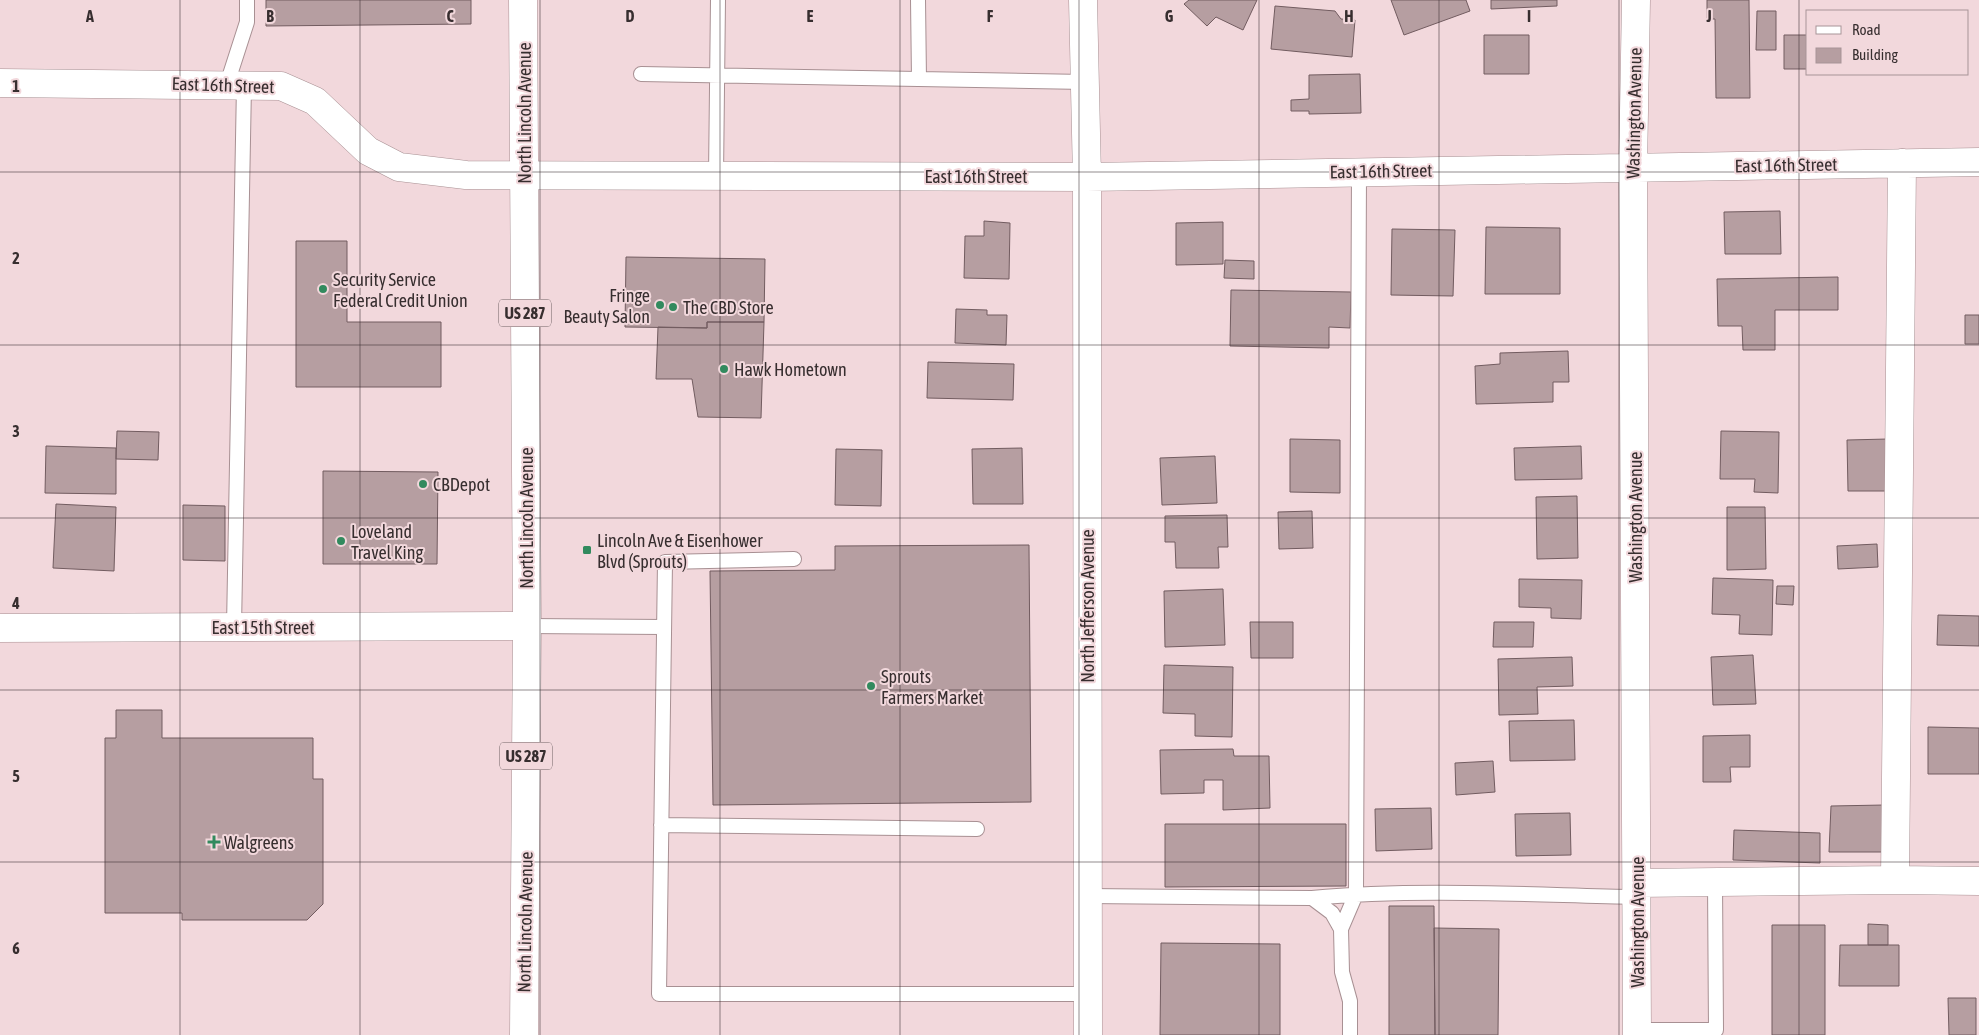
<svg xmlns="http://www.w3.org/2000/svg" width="1979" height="1035" viewBox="0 0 1979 1035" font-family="'Asap Condensed',sans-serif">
<rect width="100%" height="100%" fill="#f2d8dc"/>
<path fill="#b69ea1" stroke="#725c60" d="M266,0H471V24L266,26Z
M1189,0H1257L1243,30L1216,17L1207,26L1184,4Z
M1391,0H1466L1470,11L1404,35Z
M1491,0H1557V6L1491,9Z
M1707,0H1749L1750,98H1716L1715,19H1707Z
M1275,6L1335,11L1341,19L1355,20L1352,57L1271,49Z
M1757,11H1776V50H1756Z
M1484,35H1529V74H1484Z
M1784,35H1808V69H1784Z
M1360,74L1361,113L1309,114V111H1291V100L1309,99V75Z
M1780,211L1781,254H1725L1724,212Z
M984,221L1010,223L1009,279L964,278L965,236H984Z
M1223,222V264L1176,265V223Z
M1486,227L1560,228V294H1485Z
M1392,229L1455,230L1453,296L1391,295Z
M296,241H347V322H441V387H296Z
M626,257L765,259L764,322H707V328L625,327Z
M1225,260L1254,261V279L1224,278Z
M1838,277V310H1775V350H1743L1742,326H1718L1717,279Z
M1231,290L1351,292L1350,328L1329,327V348L1230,346Z
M956,309L987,310V315H1007L1006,345L955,343Z
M1965,315H1979V344H1965Z
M707,322H764L761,418L698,417L692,379H656L658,327L707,328Z
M1568,351L1569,382H1553V402L1476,404L1475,366L1500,364V353Z
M928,362L1014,364L1013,400L927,398Z
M117,431L159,432L158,460L116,459Z
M1721,431L1779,432L1778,493L1754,492L1755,479H1720Z
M1290,439L1340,440V493L1290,492Z
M1888,439L1889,491H1848L1847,440Z
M46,446L116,448V494L45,493Z
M1581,446L1582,479L1515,480L1514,448Z
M1022,448L1023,504H973L972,449Z
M836,449L882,450L881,506L835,505Z
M1215,456L1217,503L1162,505L1160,458Z
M323,471L438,472L437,564H323Z
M1577,496L1578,558L1537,559L1536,497Z
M56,504L116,507L114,571L53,568Z
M183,505L225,506V561L183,560Z
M1727,507H1765L1766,569L1727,570Z
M1312,511L1313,548L1279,549L1278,512Z
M1227,515L1228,547H1218L1219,568H1176L1175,542H1165V516Z
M1877,544L1878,567L1838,569L1837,546Z
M1029,545L1031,802L713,805L710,571L835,570V546Z
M1713,578L1773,580L1772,635L1739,634L1740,615L1712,614Z
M1519,579L1582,580L1581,619L1551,618V608L1519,607Z
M1777,586H1794L1793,605L1776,604Z
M1223,589L1225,645L1165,647L1164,591Z
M1938,615L1979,616V646L1937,645Z
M1250,622H1293V658H1251Z
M1494,622H1534L1533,647H1493Z
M1753,655L1756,704L1713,705L1711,657Z
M1572,657L1573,686L1537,687L1538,714L1499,715L1498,659Z
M1164,665L1233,667L1232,737L1195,736V714L1163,713Z
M116,710H162V738H313V779H323V904L307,920H182V913H105V738H116Z
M1574,720L1575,760L1510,761L1509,721Z
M1928,727L1979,728V774H1928Z
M1750,735V767H1730L1731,782H1703V736Z
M1233,749L1234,756H1269L1270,808L1223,810V780H1204V793L1161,794L1160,750Z
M1493,761L1495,792L1456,795L1455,763Z
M1884,805L1886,852H1829L1831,806Z
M1431,808L1432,849L1376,851L1375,809Z
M1570,813L1571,855L1516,856L1515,814Z
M1165,824H1346V886L1165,887Z
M1734,830L1820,833V863L1733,860Z
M1389,906H1434L1435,1035H1389Z
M1868,924L1888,925V945H1868Z
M1772,925H1825V1035H1772Z
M1434,928L1499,929L1498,1035H1435Z
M1161,943L1280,944V1035H1160Z
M1840,945H1899V986H1839Z
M1948,998H1976V1035H1949Z"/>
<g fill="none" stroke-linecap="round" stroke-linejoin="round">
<defs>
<path id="lane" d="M918,0L919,79
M641,74L1085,82
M227,84L247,22V0
M716,176L718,0
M794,559L665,562L659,994H1087
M527,626L664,627
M234,627L244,85
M661,825L977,829
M1087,896L1312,898L1332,913L1341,929L1342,972L1350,1001V1035
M1312,898C1420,888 1529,895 1637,897
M1341,929L1356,894L1359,172
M1637,1030H1716L1715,882"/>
<path id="street" d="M1083,0L1087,177L1088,1035
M1636,0L1633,167L1637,1035
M0,83L281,86L315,101L368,151L399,167L466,175L1087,177L1979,162
M0,628L527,626
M1895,880L1902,163
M1637,883L1895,880L1979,881"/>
<path id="highway" d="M523,0L527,626L524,1035"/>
</defs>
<use href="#lane" stroke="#a89093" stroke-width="16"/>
<use href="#street" stroke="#a89093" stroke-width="29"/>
<use href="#highway" stroke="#a89093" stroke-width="29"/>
<use href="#lane" stroke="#fff" stroke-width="14"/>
<use href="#street" stroke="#fff" stroke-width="28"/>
<use href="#highway" stroke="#fff" stroke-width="28"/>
</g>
<path fill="none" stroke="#372e2f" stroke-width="1" stroke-opacity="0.55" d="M180,0V1035M360,0V1035M540,0V1035M720,0V1035M900,0V1035M1079,0V1035M1259,0V1035M1439,0V1035M1619,0V1035M1799,0V1035M0,172H1979M0,345H1979M0,518H1979M0,690H1979M0,862H1979"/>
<g fill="#328a5e" stroke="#f2d8dc" stroke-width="2">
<circle cx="323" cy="289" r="5"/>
<circle cx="660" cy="305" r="5"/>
<circle cx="673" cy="307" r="5"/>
<circle cx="724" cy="369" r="5"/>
<circle cx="423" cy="484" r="5"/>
<circle cx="341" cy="541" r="5"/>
<rect x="582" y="545" width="10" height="10" rx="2.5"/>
<circle cx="871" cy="686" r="5"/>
<path d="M211.5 834.5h5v5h5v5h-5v5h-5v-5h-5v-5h5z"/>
</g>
<g text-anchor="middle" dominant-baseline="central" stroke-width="4" stroke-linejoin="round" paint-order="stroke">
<g fill="#f2d8dc" stroke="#6f6163" stroke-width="1">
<rect x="499" y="299.5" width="52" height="27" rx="4"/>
<rect x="500" y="742.5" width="52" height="27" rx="4"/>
</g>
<g font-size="16" font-weight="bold" fill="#372e2f">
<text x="525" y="313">US 287</text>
<text x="526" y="756">US 287</text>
</g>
<g font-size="18" fill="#372e2f" stroke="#f2d8dc">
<text transform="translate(223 85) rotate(2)">East 16th Street</text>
<text transform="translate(524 113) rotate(-90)">North Lincoln Avenue</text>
<text transform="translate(1634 113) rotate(-89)">Washington Avenue</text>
<text transform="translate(1786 165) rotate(-1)">East 16th Street</text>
<text transform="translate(1381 171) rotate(-1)">East 16th Street</text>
<text x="976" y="176">East 16th Street</text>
<text transform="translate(1635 517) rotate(-90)">Washington Avenue</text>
<text transform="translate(526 518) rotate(-90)">North Lincoln Avenue</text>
<text transform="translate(1087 606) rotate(-90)">North Jefferson Avenue</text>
<text x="263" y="627">East 15th Street</text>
<text transform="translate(525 922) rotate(-89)">North Lincoln Avenue</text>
<text transform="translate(1637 922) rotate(-90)">Washington Avenue</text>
</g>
<g font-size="18" fill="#372e2f" stroke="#f2d8dc" text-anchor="start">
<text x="333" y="279">Security Service<tspan x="333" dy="21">Federal Credit Union</tspan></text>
<text x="650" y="295" text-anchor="end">Fringe<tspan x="650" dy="21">Beauty Salon</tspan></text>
<text x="683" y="307">The CBD Store</text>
<text x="734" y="369">Hawk Hometown</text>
<text x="433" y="484">CBDepot</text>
<text x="351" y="531">Loveland<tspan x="351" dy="21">Travel King</tspan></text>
<text x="597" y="540">Lincoln Ave &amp; Eisenhower<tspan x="597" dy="21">Blvd (Sprouts)</tspan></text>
<text x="881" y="676">Sprouts<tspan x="881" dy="21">Farmers Market</tspan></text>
<text x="224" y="842">Walgreens</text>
</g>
</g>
<g font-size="16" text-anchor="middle" font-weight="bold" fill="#372e2f" stroke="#f2d8dc" stroke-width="4" stroke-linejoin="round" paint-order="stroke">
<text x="90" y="22">A</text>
<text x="270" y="22">B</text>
<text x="450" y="22">C</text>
<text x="630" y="22">D</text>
<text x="810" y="22">E</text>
<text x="990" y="22">F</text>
<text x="1169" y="22">G</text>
<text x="1349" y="22">H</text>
<text x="1529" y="22">I</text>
<text x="1709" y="22">J</text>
<text x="16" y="92">1</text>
<text x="16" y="264">2</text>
<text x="16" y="437">3</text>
<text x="16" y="609">4</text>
<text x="16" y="782">5</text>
<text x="16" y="954">6</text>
</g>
<rect x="1806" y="10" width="162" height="65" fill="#f2d8dc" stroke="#a79497"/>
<rect x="1816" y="26" width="25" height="8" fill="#ffffff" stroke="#a79497"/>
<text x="1852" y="35" font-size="15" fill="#372e2f">Road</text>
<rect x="1816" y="48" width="25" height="15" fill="#b69ea1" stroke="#a79497"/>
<text x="1852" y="60" font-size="15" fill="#372e2f">Building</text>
</svg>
